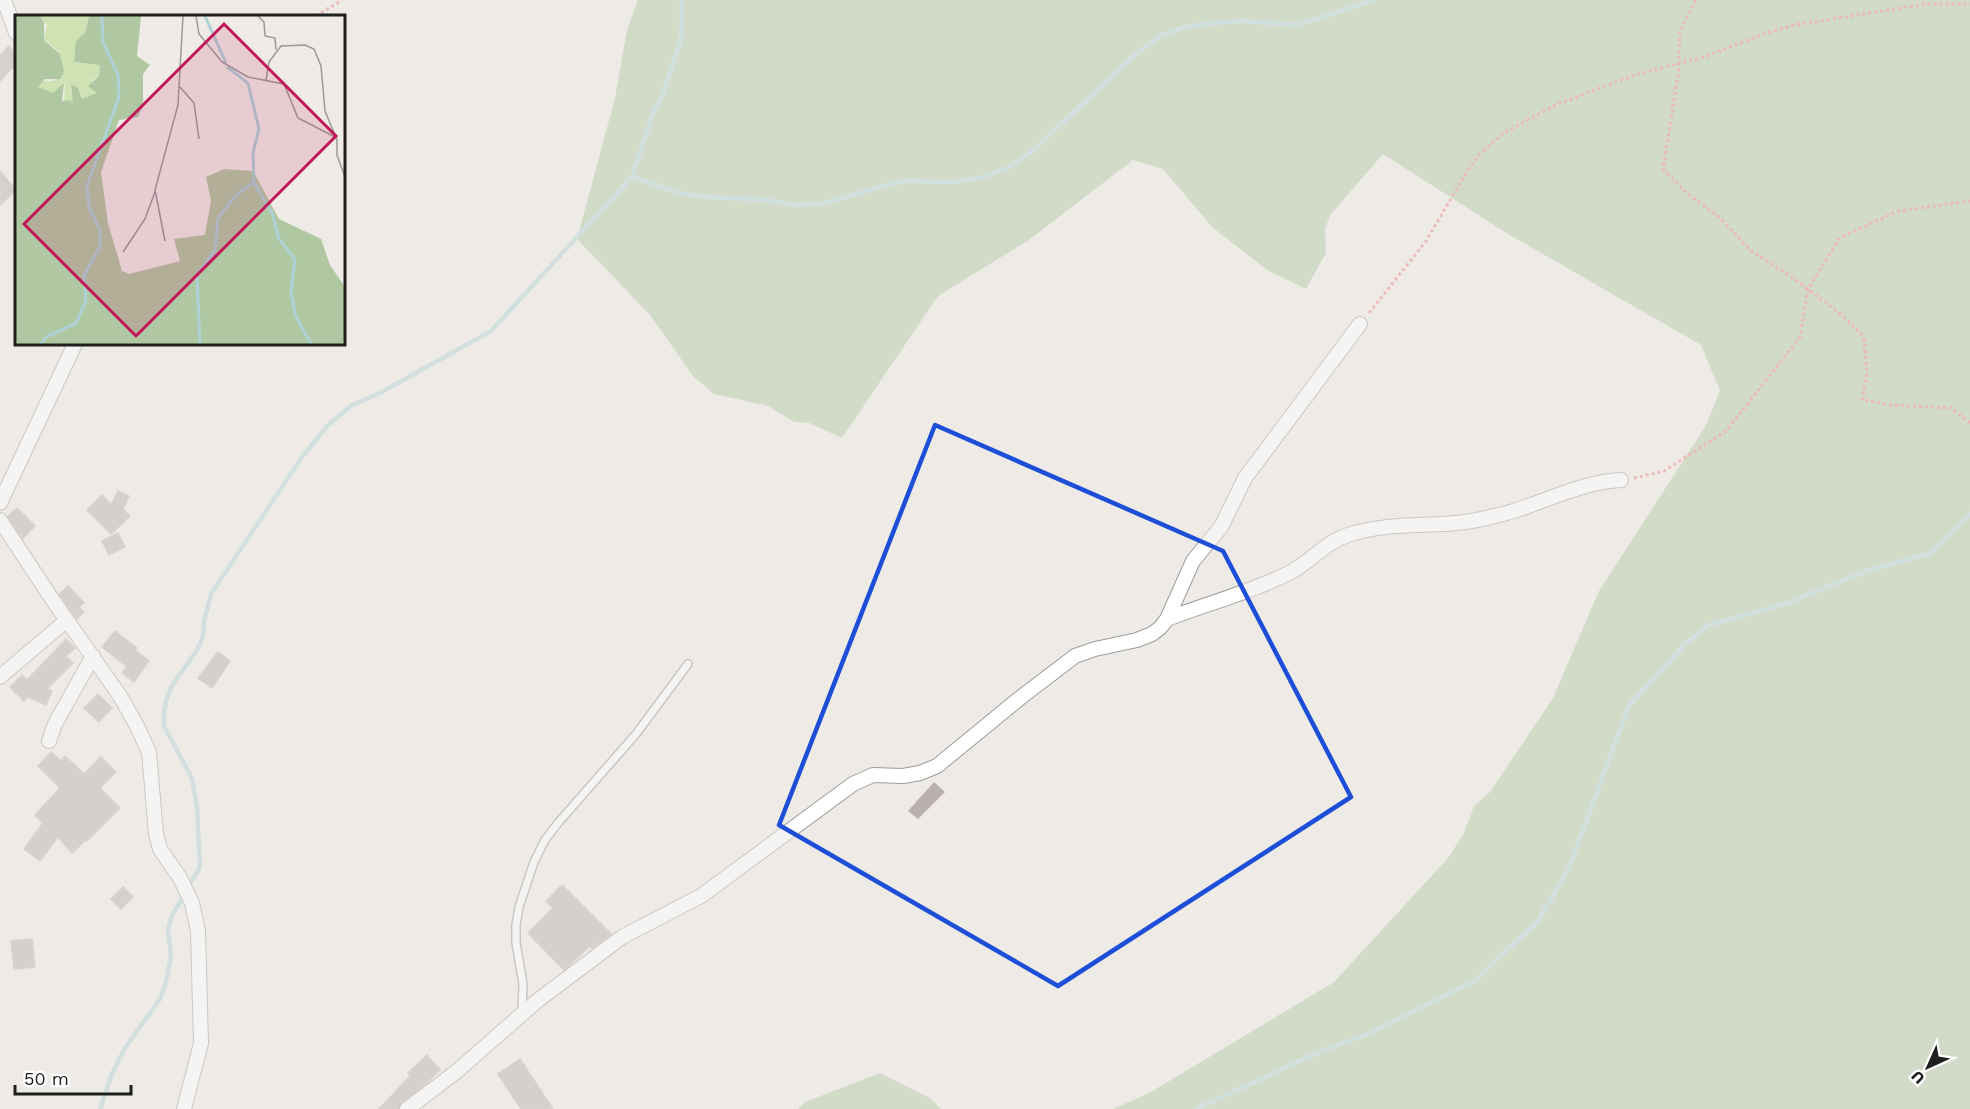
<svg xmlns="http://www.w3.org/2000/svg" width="1970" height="1109" viewBox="0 0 1970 1109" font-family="'Work Sans',sans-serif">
<rect width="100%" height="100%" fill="#eeebe7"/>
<path fill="#b0c8a1" d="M638,0H1970V1109H1113L1149,1093L1334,982L1448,858L1464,833L1474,806L1490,792L1553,698L1599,591L1705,427L1720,391L1701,345L1508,234L1383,154L1331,214L1325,228L1326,253L1306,289L1267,270L1212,227L1163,169L1133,160L1029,240L938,296L842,438L809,423L794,422L768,406L714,394L693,376L650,315L577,239L615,98L627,30Z
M880,1073L930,1098L941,1109H798L805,1102Z"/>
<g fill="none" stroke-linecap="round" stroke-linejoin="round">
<path stroke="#add1d6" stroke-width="4.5" d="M632,177L654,110L662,97L681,40L682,0
M188,887L200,867L197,807L192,778L164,726V711L167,697L173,684L197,650L203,636L204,622L211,594L302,457L327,426L352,405L380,393L491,331L632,177L679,193L708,197L767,200L793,205L821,204L902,181L955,182L983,177L1008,168L1031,152L1136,54L1160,36L1185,27L1214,23L1241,21L1297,25L1374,0
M100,1109L112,1074L125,1048L160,999L165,986L171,956L168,931L171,917L184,895
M1196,1109L1317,1053L1370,1033L1473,982L1538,921L1568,870L1629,706L1687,642L1709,625L1788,603L1866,571L1931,553L1970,514"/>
</g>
<path fill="#b7b0ad" stroke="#beb1ab" stroke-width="1.5" d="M9,46L16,54V64L0,81V55Z
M0,171L16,190L0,205Z
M118,491L129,496L123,509L130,516L111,534L87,510L102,495L111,505Z
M17,508L35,526L23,538L8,516Z
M118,533L125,547L109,555L102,541Z
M68,586L84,603L79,607L84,612L77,619L59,594Z
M115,631L137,648L135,650L149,661L134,682L122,673L127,667L102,647Z
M66,639L75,648L66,656L73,663L47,689L52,691L46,705L28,697L24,701L10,687L22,675L27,680Z
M218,652L230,661L212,688L198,678Z
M98,694L112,708L99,722L84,708Z
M51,752L61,761L65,756L84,774L101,757L116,772L100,788L120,808L87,841L86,840L72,853L58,837L40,861L24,849L43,823L35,815L60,788L38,766Z
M934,783L944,792L918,818L909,811Z
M562,885L611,934L592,948L590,946L564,970L528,933L553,908L546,901Z
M123,887L133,897L121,909L111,899Z
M32,939L35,967L14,969L11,941Z
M427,1055L440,1070L424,1085L402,1102L398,1109H379L410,1076L408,1073Z
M520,1059L553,1109H521L498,1074Z"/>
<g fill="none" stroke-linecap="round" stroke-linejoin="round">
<defs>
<path id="lane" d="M522,1014L523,984L516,943V925L519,907L534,862L545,840L558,823L636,734L688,664"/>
<path id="street" d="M4,0L16,33
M0,503L75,344
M0,520L52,599L120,696L137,726L149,752L156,834L160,849L180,878L192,903L198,931L201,1043L184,1109
M1167,619C1208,603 1252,592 1291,572C1311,561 1326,542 1348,535C1387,522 1427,527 1466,522C1480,520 1494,516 1507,513C1545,502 1581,482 1621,480
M0,677L67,620
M49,741L55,724L93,656
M407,1109L456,1072L537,1001L622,937L701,896L853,784L873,775L903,776L920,773L937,766L1020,698L1075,656L1095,649L1137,640L1152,634L1160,628L1167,619L1193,561L1221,527L1245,478L1360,324"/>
</defs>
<use href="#lane" stroke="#9c9c9c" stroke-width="10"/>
<use href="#street" stroke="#9c9c9c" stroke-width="16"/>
<path stroke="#e87e7e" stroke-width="3" stroke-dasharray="3 3" stroke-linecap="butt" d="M1696,0L1680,31L1678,75L1663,169L1688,194L1719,217L1750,250L1796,280L1843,316L1864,337L1867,374L1862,400L1892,405L1951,408L1970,423
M316,16L342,0
M1369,313L1426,241L1468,170L1480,154L1505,132L1558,104L1632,76L1707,56L1763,34L1794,25L1926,4H1970
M1634,478L1664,471L1726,431L1800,337L1808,289L1840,238L1898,211L1970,201"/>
<use href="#lane" stroke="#fff" stroke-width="7"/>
<use href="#street" stroke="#fff" stroke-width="14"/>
</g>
<path d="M0 0H1970V1109H0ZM935,425L1223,551L1351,797L1058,986L779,825Z" fill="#eeebe7" fill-opacity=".55" fill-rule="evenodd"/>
<path fill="none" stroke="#1d4ed8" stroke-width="4.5" stroke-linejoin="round" d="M935,425L1223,551L1351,797L1058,986L779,825Z"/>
<g transform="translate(15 15)">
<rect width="330" height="330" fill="#eeebe7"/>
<path d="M25,1H74L70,18L61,30L59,47L85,50L84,61L77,65L82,78L78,81L67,84L65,76L55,73L60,89H49L50,70L38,78L23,72L26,66H38L49,57L43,36L29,24L32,10Z" fill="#cfe2b3"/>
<path d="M0,1H25L29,7V25L45,39L49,57L45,64H30L23,72L38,78L49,68L47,86L55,85L58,90L56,69L63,73L67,84L82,78L73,71L84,61L85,50L59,47L61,26L70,18L74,1H126L122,41L135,50L128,59V91L123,102L104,105L86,157L93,208L107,256L114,259L165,246L159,224L190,220L196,186L191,162L209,154L238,156L264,204L306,224L315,250L330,272V329H0Z" fill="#b0c8a1"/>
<path fill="none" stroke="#add1d6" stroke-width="3" d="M190,1L211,48M239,168L257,198L264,224L280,244L276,277L281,302L296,329M26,329L31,322L61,308L71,286L69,261L85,231V215L74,192L72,171L104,82L103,60L88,27L87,1M185,329L182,260L200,235L203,203L220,181L239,167L238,138L244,114L233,68L212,52"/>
<path fill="none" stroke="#9b9997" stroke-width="1.5" d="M181,1L184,19L207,47L233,62L269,69L283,103L320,122M243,1L249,7L250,21L260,23L261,35M251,65L254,47L266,31L290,30L299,34L306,51L310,96L322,125V140L330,162M165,72L179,88L184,124M150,226L140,175L163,90L168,1M108,237L130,204L140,177"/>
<path fill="#c2185b" fill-opacity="0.15" stroke="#c2185b" stroke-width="3" d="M209,9L321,121L121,321L9,209Z"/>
<rect width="330" height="330" fill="none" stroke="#1f1f1f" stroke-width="3"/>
</g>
<g transform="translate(1928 1067) rotate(225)" stroke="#ffffff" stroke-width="4.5" paint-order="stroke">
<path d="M0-4.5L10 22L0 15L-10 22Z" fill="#1f1f1f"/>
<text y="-9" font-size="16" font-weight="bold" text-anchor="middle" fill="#1f1f1f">U</text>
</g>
<path d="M15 1085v9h116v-9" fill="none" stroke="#1f1f1f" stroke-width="3"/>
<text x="24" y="1085" font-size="18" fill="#1f1f1f" stroke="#ffffff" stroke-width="4.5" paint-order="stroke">50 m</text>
</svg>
